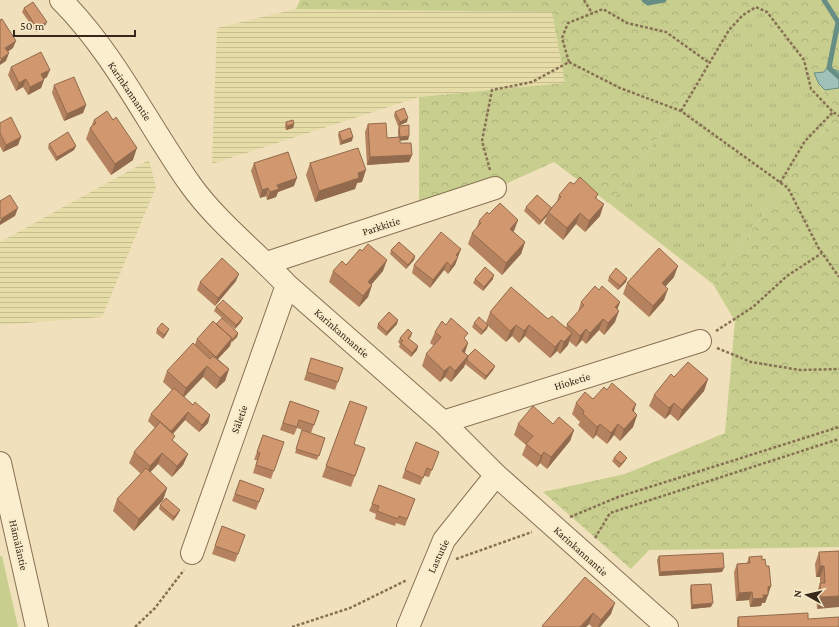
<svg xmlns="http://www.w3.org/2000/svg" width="839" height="627" viewBox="0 0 839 627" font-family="'Crimson Pro',serif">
<defs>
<pattern id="farmland-rules" width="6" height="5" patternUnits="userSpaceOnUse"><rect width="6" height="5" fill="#e6dca8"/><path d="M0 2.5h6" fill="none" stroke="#c6bd90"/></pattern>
<pattern id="grass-tufts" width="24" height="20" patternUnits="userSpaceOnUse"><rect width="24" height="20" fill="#c7ce8e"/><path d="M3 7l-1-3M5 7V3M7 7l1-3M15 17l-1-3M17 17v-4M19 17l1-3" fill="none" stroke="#acb17a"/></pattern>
<pattern id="forest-crowns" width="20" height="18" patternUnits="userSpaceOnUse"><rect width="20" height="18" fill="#c7ce8e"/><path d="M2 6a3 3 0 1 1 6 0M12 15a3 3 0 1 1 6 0" fill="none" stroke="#acb17a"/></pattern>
</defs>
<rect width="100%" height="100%" fill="#f0e0bb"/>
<path fill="url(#farmland-rules)" d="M296,9L552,12L565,83L419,97L212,164L217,28Z
M149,160L156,187L102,317L0,325V242Z"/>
<path fill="url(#grass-tufts)" d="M755,1L838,111L713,284L610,204Z"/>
<path fill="url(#forest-crowns)" d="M300,0H839V547L649,550L631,569L543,492L625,474L725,433L735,321L713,284L838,111L755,1L610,204L554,162L419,223V97L565,83L552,12L296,9Z"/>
<path fill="#c7ce8e" d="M0,556H2L18,627H0Z"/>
<path fill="#9fc1b7" stroke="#678e84" d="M831,61L832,69L839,71V88L825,90L819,84L814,73L824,72Z"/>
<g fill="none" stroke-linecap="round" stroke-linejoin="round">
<path stroke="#678e84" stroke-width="5" d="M644,0L648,3L664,0
M824,0L838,22L829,68L839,77"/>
<defs>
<path id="minor" d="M61,0C114,53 147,123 190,184C217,222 255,251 287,285L443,422L496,475L667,627
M267,263L495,188
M443,422L700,341
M0,463L37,627
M192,553L287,285
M408,627L444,540L496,475"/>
</defs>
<use href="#minor" stroke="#887054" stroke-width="24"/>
<path stroke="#887054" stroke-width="2.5" stroke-dasharray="3 2" stroke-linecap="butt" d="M584,0L592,13
M569,62L562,38L568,23L603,9L627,23L666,32L708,62
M681,111L729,30L743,15L756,7L767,12L804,60L811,89L833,112L839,116
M490,170L482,141L492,90L532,82L569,62L620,88L681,111L788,188L818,247L839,277
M780,183L805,141L833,112
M716,331L753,307L787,276L822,253
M717,348L751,362L800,370L839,369
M570,517L618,497L839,427
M595,538L610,513L839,439
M456,559L532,532
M135,627L155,608L184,570
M292,627L350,608L407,580"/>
<use href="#minor" stroke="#fbeece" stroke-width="22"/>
</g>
<path fill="#b4825f" d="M24,8L45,26L36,32L22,12Z
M11,67L47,77L44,79L41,88L28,95L23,87L16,91L8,75Z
M54,85L86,105L83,113L64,121L52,93Z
M395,112L407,122L398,126L394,116Z
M94,120H113L133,160L111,175L86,139L90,128L91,127Z
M286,122L294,124L293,128L286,130L285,126Z
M0,123L21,137L18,145L3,152L0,146Z
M368,124L387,138L398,137V130L399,126L409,136L408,140H400V143L412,155L409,162L367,165L365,132Z
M339,132L352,141L340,145L338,135Z
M49,144L76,146L74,150L56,161L48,148Z
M254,163L294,186L278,192L276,197L267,200L266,196L260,198L251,171Z
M310,163L362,182L357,183L355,189L315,202L306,175Z
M574,184L598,194L596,199L600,216L585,232L576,224L563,240L544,223L547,216L539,225L524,211L526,207L552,208L556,204L559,195Z
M489,214L518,220L513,232L525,242L521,254L502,275L468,244L472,233L476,229L479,221Z
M461,249L455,265L448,274L444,270L430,288L412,273L414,265Z
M391,250L415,256L414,260L406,269L390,254Z
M346,265L383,271L371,285H372L368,297L359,307L329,282L333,271Z
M609,277L627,278L626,282L618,290L608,281Z
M674,277L665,286L664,300L649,317L623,294L627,283Z
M475,279H493L483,291L473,283Z
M236,281L215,306L197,290L200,282Z
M599,290L620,302L617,309L615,322L604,335L599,330L586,344L582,340L576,347L569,341L568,345L560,354L557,351L550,358L525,336L519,343L512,336L506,342L488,326L487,329L481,335L472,327L474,323H486L490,312L548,319L566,328L567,324L578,312L581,302Z
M216,307L241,322L235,329L214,311Z
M216,324L238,333L237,337L231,342L230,346L218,359L229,369L225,381L216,389L203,377L184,397L193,405L210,415L208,423L199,432L185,420L173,434V441L188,454L183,465L172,477L158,464L150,472L167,488L163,500L134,531L113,511L117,499L141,474L129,463L134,452L155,428L148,421L151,414L172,390L163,382L167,371L195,344L197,339Z
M378,324H397L386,336L377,328Z
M157,329H169L167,333L163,339L156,333Z
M435,332L465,340L468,343L465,353L468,356L495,366L493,370L485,380L465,364L464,367L451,382L445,377L440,382L422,366L426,354L434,346L430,343Z
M412,333L411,337L409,339L418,346L417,350L411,357L399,347L400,344L398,342L400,338Z
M311,358L343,368L335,390L304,380Z
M674,377L708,379L704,391L678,421L670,414L665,419L649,406L654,395Z
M607,390L636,404L634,411L637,415L633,427L620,441L614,435L607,444L596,435L593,439L578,425L580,422L572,414L576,403L593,399Z
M290,401L319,411L311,433L297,428L294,435L280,430Z
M350,401L354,444L365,448L351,487L322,477Z
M518,424H553L574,430L570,441L547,469L540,463L537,467L522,455L526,445L514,435Z
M302,430L325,438L317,460L295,453Z
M263,435L284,442L271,479L253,473L257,460H254Z
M439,452L429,477L424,476L420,485L402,478L405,470Z
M614,458L625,461L619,468L612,461Z
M240,480L264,489L256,510L232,501Z
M415,499L405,526L396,523L395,526L375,519L376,514L369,511L372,504Z
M160,505L180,510L178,514L173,521L159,509Z
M222,526L245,535L235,562L212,554Z
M839,551L817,609L816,595L820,583V577H816L815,564L819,552Z
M659,556L722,572L659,576L657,560Z
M749,557L762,560L766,566L771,586L765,603H762L761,606L750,607L749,600L736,601L734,572L737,564L747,563Z
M585,577L611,614L600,627H592L589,624L586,627H542Z
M691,585L711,607L691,609L690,589Z
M738,617L808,619L839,627H737V621Z"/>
<path fill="#926a4d" d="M47,22L45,26L36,32L37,28Z
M16,41L13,48L2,56L5,48Z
M9,53L6,61L0,65V61L1,59Z
M50,70L47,77L38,82L41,74Z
M26,79L23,87L16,91L19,83Z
M44,80L41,88L28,95L30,87Z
M86,105L83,113L64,121L67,114Z
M408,118L407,122L398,126L400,122Z
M294,124L293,128L286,130L287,126Z
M409,136L408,140L398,141L400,137Z
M21,137L18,145L3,152L6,145Z
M353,137L352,141L340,145L342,141Z
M76,146L74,150L56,161L57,157Z
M137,148L133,160L111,175L115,164Z
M412,155L409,162L367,165L370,157Z
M366,170L362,182L357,183L355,189L315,202L319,191L358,173Z
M297,178L294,186L278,192L276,197L267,200L270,192L277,185Z
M268,188L266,196L260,198L262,190Z
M604,204L600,216L585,232L589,221Z
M18,208L15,216L0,225V221L1,219Z
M548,212L547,216L539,225L541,221Z
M580,213L576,224L563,240L567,228Z
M518,220L514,231L506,240L510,229Z
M525,242L521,254L502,275L506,263Z
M461,249L458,256L453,263L456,255Z
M415,256L414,260L406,269L408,265Z
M458,257L455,265L448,274L451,266Z
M387,260L383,271L364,293L368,282Z
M447,262L444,270L430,288L433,280Z
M678,266L674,277L658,295L662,283Z
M239,274L236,281L215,306L218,298Z
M494,275L493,279L483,291L484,287Z
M627,278L626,282L618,290L620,286Z
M372,285L368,297L359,307L363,296Z
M668,289L664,300L649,317L653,306Z
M620,302L616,313L615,307Z
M619,311L615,322L604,335L608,323Z
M243,318L241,322L235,329L236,325Z
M603,319L599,330L586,344L590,333Z
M398,320L397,324L386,336L387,332Z
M488,325L487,329L481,335L483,331Z
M516,325L512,336L506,342L510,331Z
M529,325L525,336L519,343L524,331Z
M169,329L167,333L163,339L164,335Z
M586,329L582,340L576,347L580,336Z
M238,333L237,337L231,343L233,339Z
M572,333L568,345L560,354L564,342Z
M232,338L230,346L213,364L216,357Z
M561,340L557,351L550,358L555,347Z
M468,343L464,354L462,351Z
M418,346L417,350L411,357L412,353Z
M468,356L464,367L451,382L455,371Z
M207,366L203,377L182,399L186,388Z
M450,366L445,377L440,382L444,371Z
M495,366L493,370L485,380L486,376Z
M229,369L225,381L216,389L220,378Z
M708,379L704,391L678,421L682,410Z
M674,403L670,414L665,419L669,408Z
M636,404L632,416V410Z
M188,412L185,420L168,439L171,431Z
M210,415L208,423L199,432L202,425Z
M637,415L633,427L620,441L624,429Z
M600,424L596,435L593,439L597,427Z
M618,424L614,435L607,444L611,433Z
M574,430L570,441L547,469L551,457Z
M544,452L540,463L537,467L541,456Z
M162,453L158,464L145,478L150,466Z
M188,454L183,465L172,477L177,466Z
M627,458L625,461L619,468L621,464Z
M167,488L163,500L134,531L139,519Z
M180,510L178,514L173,521L174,517Z
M820,566H824L820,577H816Z
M724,568L722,572L659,576L660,572Z
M771,586L768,594V587Z
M752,592L749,600L736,601L739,593Z
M763,595H768L765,603H762L761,606L750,607L753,599Z
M839,596V607L817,609L821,597Z
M615,603L611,614L600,627H598L601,620Z
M713,603L711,607L691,609L692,605Z
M593,613L589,624L586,627H580Z"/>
<path fill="#d1976e" stroke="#926a4d" d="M33,2L47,22L37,28L24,8Z
M2,19L16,41L5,48L9,53L1,59L0,58V20Z
M41,52L50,70L41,74L44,80L30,87L26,79L19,83L11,67Z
M74,77L86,105L67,114L54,85Z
M404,108L408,118L400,122L395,112Z
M107,111L113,120L116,117L137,148L115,164L90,128L96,123L94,120Z
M11,117L21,137L6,145L0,133V123Z
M293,120L294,124L287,126L286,122Z
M386,123L387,138L400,137V143H411L412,155L370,157L368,124Z
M409,125V136L400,137L399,126Z
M350,128L353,137L342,141L339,132Z
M68,132L76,146L57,157L49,144Z
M358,148L366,170L358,173L359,178L319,191L310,163Z
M288,152L297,178L277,185L279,189L270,192L268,188L262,190L254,163Z
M580,177L598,194L595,198L604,204L589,221L580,213L567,228L548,212L561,197L559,195L570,182L574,184Z
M10,195L18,208L1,219L0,217V201Z
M537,195L552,208L541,221L526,207Z
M500,203L518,220L510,229L525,242L506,263L472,233L481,223L479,221L487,212L489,214Z
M441,232L461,249L456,255L458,257L451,266L447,262L433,280L414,265Z
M399,242L415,256L408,265L391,250Z
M368,244L387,260L368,282L372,285L363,296L333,271L342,261L346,265L360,249L362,251Z
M659,248L678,266L662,283L668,289L653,306L627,283Z
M222,258L239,274L218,298L200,282Z
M485,267L494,275L484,287L475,279Z
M616,268L627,278L620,286L609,277Z
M595,286L599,290L602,286L620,302L615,307L619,311L608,323L603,319L590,333L586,329L580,336L567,324L584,305L581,302Z
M511,287L548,319L552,316L572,333L564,342L561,340L555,347L529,325L524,331L516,325L510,331L490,312Z
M223,300L243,318L236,325L216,307Z
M389,312L398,320L387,332L378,324Z
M479,317L488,325L483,331L474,323Z
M222,318L238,333L233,339L216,324Z
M451,318L468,333L464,338L468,343L462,351L468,356L455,371L450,366L444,371L426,354L441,337L435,332L442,321L446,325Z
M213,321L232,338L216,357L197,339Z
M162,323L169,329L164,335L157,329Z
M408,329L412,333L408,338L418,346L412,353L401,343L403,341L400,338Z
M193,343L210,359L213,356L229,369L220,378L207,366L186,388L167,371Z
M475,349L495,366L486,376L467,360L468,356Z
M311,358L343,368L338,382L307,372Z
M688,362L708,379L682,410L674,403L669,408L654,395L671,374L674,377Z
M612,383L636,404L632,410L637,415L624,429L618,424L611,433L600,424L597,427L583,414L584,411L576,403L585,392L593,399L604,387L607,390Z
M174,388L193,405L195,402L210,415L202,425L188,412L171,431L151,414Z
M290,401L319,411L314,425L299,420L297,427L283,423Z
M350,401L367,407L354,444L365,448L355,476L326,466Z
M533,406L553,424L559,417L574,430L551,457L544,452L541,456L526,444L533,436L518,424Z
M160,422L175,436L172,440L188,454L177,466L162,453L150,466L134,452Z
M302,430L325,438L319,456L296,449Z
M263,435L284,442L274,471L256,465L260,453L257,452Z
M416,442L439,452L432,470L427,468L423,478L405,470Z
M620,451L627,458L621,464L614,458Z
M146,468L167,488L139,519L117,499Z
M240,480L264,489L259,502L235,494Z
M379,485L415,499L407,519L399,516L398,519L377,511L379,506L372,504Z
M166,498L180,510L174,517L160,505Z
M222,526L245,535L238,554L215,546Z
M839,551V596L821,597L820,583H825L824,566H820L819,552Z
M723,553L724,568L660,572L659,556Z
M762,556V560L765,559L766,566H769L771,586L768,587V595H763L764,598L753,599L752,592L739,593L737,564L750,563L749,557Z
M585,577L615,603L601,620L593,613L580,627H543L542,626Z
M711,584L713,603L692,605L691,585Z
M808,613V619L839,617V627H739L738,617Z"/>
<g text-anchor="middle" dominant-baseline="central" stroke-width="4" stroke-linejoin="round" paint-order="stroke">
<g font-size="11" fill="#36281a" stroke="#f7ebca">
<text transform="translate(130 91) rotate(56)">Karinkannantie</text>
<text transform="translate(381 226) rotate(-18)">Parkkitie</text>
<text transform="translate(342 333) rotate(41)">Karinkannantie</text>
<text transform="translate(572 381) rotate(-17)">Hioketie</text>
<text transform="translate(239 419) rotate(-70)">Säletie</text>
<text transform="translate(19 545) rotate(77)">Hämäläntie</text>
<text transform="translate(581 551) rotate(42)">Karinkannantie</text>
<text transform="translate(438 556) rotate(-65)">Lastutie</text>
</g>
</g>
<g transform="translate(807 595) rotate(278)" stroke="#f7ebca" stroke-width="3" paint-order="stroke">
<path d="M0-3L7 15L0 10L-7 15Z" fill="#36281a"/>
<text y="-6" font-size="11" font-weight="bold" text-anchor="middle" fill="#36281a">N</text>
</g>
<path d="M14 30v6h121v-6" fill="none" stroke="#36281a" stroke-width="2"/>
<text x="20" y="30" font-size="12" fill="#36281a" stroke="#f7ebca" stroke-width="3" paint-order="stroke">50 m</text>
</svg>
